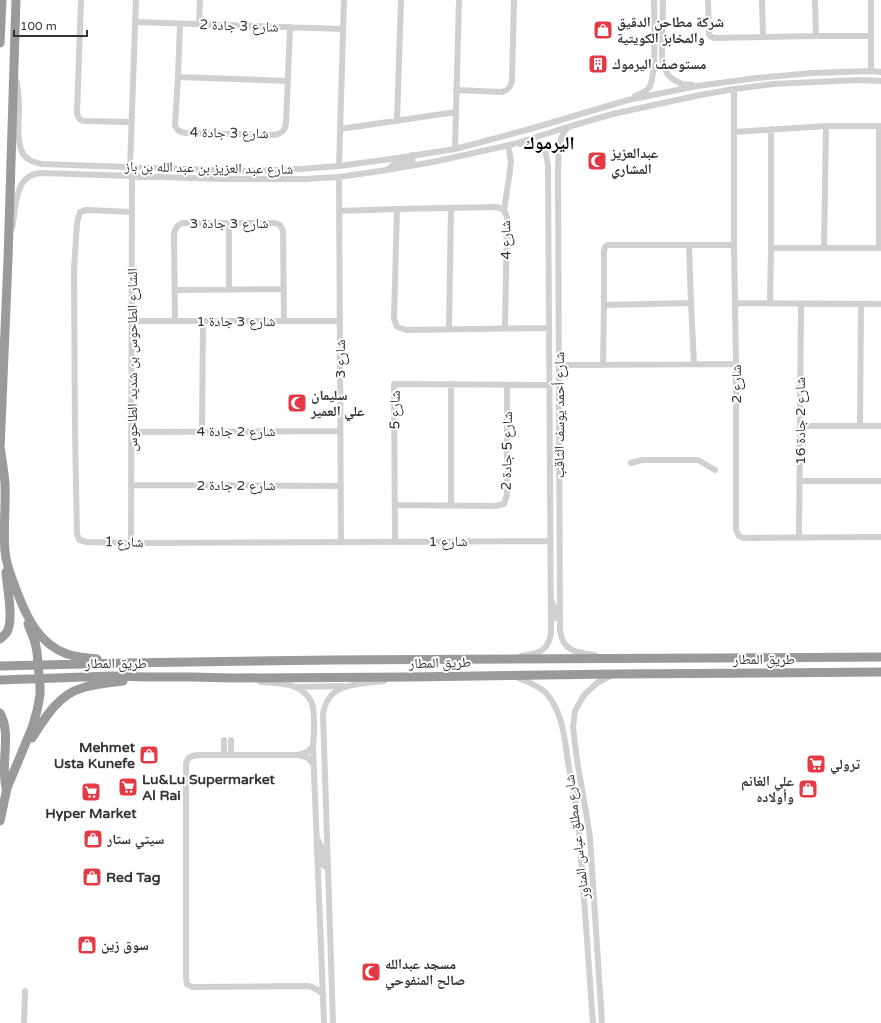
<svg xmlns="http://www.w3.org/2000/svg" width="881" height="1023" viewBox="0 0 881 1023" font-family="'Varela Round','Noto Naskh Arabic',sans-serif">
<rect width="100%" height="100%" fill="#fff"/>
<g fill="none" stroke-linecap="round" stroke-linejoin="round">
<path stroke="#d0d0d0" stroke-width="6" d="M81,0L77,113C78,117 79,120 84,121L131,122
M663,0L662,54L663,65L668,75L674,80L682,84L692,85
M708,0L709,34L710,36L714,38L816,36H871
M762,0L763,36
M815,0L816,36
M871,0V71
M135,22L343,29
M180,24L178,77L175,125C177,131 180,132 186,133L274,135C282,133 284,132 286,124L290,27
M199,24L200,0
M178,77L288,81
M17,82C18,90 19,99 19,107C19,122 16,141 23,154C28,161 35,163 42,164L245,171L301,169L339,166L391,159L455,149L530,129L628,100L697,86L757,78L813,73L871,71L881,72
M734,89V245L736,364V530L739,536L744,538L881,537
M456,90L502,92C508,90 511,87 512,80L514,0
M635,96C640,94 645,92 649,88C657,77 654,17 654,0
M397,120L401,0
M568,128C556,138 559,157 558,171L560,630C562,651 577,653 595,655
M340,129L456,112
M734,132L826,126H881
M520,144C540,144 546,144 548,166L551,634C547,653 537,653 521,656
M455,149L459,0
M339,166L344,0
M130,168L136,0
M387,170L394,164L412,161L413,157L412,155
M339,177L341,542
M397,209L394,319L397,327L406,330L549,328
M504,210L510,171L511,161L508,145
M339,211L397,209L497,207L504,210L507,217L505,329
M132,212L87,210L80,212L77,223L74,270L75,434L77,533L79,540L87,542L131,543L550,541
M12,228C17,207 13,174 42,173L220,179H304L339,177L387,170L438,161L514,144L571,126L613,114L700,95L734,89L773,84L859,80L881,81
M771,248H881
M824,248L826,126
M879,248V126
M229,289V223
M175,290L283,289
M691,303L694,364
M735,303L881,304
M770,303L771,248V129
M604,305L691,303L689,245
M132,321H339
M175,321L174,234C175,228 177,225 182,223H275L280,225L283,231L284,321
M449,329L451,208
M559,365L736,364
M603,365L604,305V251L605,247L608,245H734
M800,426H881
M860,426L861,304
M131,432L340,431
M202,432L203,321
M631,463L642,460H698L715,470
M799,481H881
M131,485L340,486
M395,505L495,506L504,504L507,495V385
M451,506V384
M799,538L801,304
M395,541L394,384L549,385
M131,543L132,177
M551,600L555,608L556,618
M516,677C526,681 538,685 546,693C564,713 565,744 569,768C573,789 577,809 579,829L593,1023
M261,682C271,683 286,683 295,687C301,689 308,695 311,701C316,712 314,735 313,747L324,1023
M295,687L343,686
M224,754V740
M231,754V740
M298,755L307,752L313,747
M314,765L308,758L298,755H199C191,755 186,758 186,766V977L187,984L192,987L309,986L318,990L323,995
M318,840L322,848V864L324,866L328,867
M24,1023L25,991
M333,1023L323,714C324,708 326,702 330,697C340,683 368,683 384,681
M602,1023L590,838L585,806L577,760L573,727L575,711L584,695L597,683L612,675"/>
<path stroke="#9a9a9a" stroke-width="9" d="M0,43L2,0
M0,447C2,459 4,471 5,484C6,506 3,529 5,551C6,566 12,578 17,592C27,618 39,644 67,654C77,657 87,658 97,659
M0,450L8,259L16,0
M0,639C2,637 5,635 7,632C14,619 7,588 6,572
M0,666L124,663L331,660L881,657
M0,680L112,676L146,677H191L234,678L409,677L615,674L881,672
M0,713C12,734 0,764 6,787
M32,738C45,718 58,695 82,688C95,684 109,683 123,681
M0,821L7,788L32,728L37,711L40,695V686L37,652L35,642L28,624"/>
</g>
<defs>
<symbol id="shop-square" viewBox="-11 -11 22 22"><rect x="-9" y="-9" width="18" height="18" rx="4" fill="#e63946" stroke="#fff"/><path d="M-5-2.5h2.3a2.7 3.5 0 0 1 5.4 0H5L5.5 6h-11ZM-1.5-2.5h3a1.5 2.3 0 0 0-3 0Z" fill="#fff"/></symbol>
<symbol id="building-square" viewBox="-11 -11 22 22"><rect x="-9" y="-9" width="18" height="18" rx="4" fill="#e63946" stroke="#fff"/><path d="M-4-6H4V6H1V3H-1V6H-4ZM-2.5-4.3h1.7v1.8h-1.7ZM.8-4.3h1.7v1.8H.8ZM-2.5-1h1.7V.8h-1.7ZM.8-1h1.7V.8H.8Z" fill="#fff"/></symbol>
<symbol id="mosque-square" viewBox="-11 -11 22 22"><rect x="-9" y="-9" width="18" height="18" rx="4" fill="#e63946" stroke="#fff"/><path d="M3.5-4.9A6 6 0 1 0 3.5 4.9A5 5 0 1 1 3.5-4.9Z" fill="#fff"/></symbol>
<symbol id="supermarket-square" viewBox="-11 -11 22 22"><rect x="-9" y="-9" width="18" height="18" rx="4" fill="#e63946" stroke="#fff"/><path d="M-6-5.5h2.5l.6 2H6L4.5 2H-2.5L-4.4-4H-6ZM-1.5 3.2a1.3 1.3 0 1 0 .1 0ZM3 3.2a1.3 1.3 0 1 0 .1 0Z" fill="#fff"/></symbol>
</defs>
<g fill-rule="evenodd">
<use href="#shop-square" x="592" y="19" width="22" height="22"/>
<use href="#building-square" x="587" y="53" width="22" height="22"/>
<use href="#mosque-square" x="586" y="150" width="22" height="22"/>
<use href="#mosque-square" x="286" y="392" width="22" height="22"/>
<use href="#shop-square" x="138" y="744" width="22" height="22"/>
<use href="#supermarket-square" x="805" y="753" width="22" height="22"/>
<use href="#supermarket-square" x="117" y="776" width="22" height="22"/>
<use href="#shop-square" x="797" y="778" width="22" height="22"/>
<use href="#supermarket-square" x="80" y="781" width="22" height="22"/>
<use href="#shop-square" x="82" y="828" width="22" height="22"/>
<use href="#shop-square" x="81" y="866" width="22" height="22"/>
<use href="#shop-square" x="76" y="934" width="22" height="22"/>
<use href="#mosque-square" x="360" y="961" width="22" height="22"/>
</g>
<g text-anchor="middle" dominant-baseline="central" stroke-width="4" stroke-linejoin="round" paint-order="stroke">
<g font-size="14" font-weight="bold" fill="#333" stroke="#fff" text-anchor="start">
<text x="617" y="22">شركة مطاحن الدقيق<tspan x="617" dy="16">والمخابز الكويتية</tspan></text>
<text x="612" y="64">مستوصف اليرموك</text>
<text x="611" y="153">عبدالعزيز<tspan x="611" dy="16">المشاري</tspan></text>
<text x="311" y="395">سليمان<tspan x="311" dy="16">علي العمير</tspan></text>
<text x="135" y="747" text-anchor="end">Mehmet<tspan x="135" dy="16">Usta Kunefe</tspan></text>
<text x="830" y="764">ترولي</text>
<text x="142" y="779">Lu&amp;Lu Supermarket<tspan x="142" dy="16">Al Rai</tspan></text>
<text x="794" y="781" text-anchor="end">علي الغانم<tspan x="794" dy="16">وأولاده</tspan></text>
<text x="91" y="813" text-anchor="middle">Hyper Market</text>
<text x="107" y="839">سيتي ستار</text>
<text x="106" y="877">Red Tag</text>
<text x="101" y="945">سوق زين</text>
<text x="385" y="964">مسجد عبدالله<tspan x="385" dy="16">صالح المنفوحي</tspan></text>
</g>
<g font-size="14" fill="#333" stroke="#fff">
<text transform="translate(239 26) rotate(2)">شارع 3 جادة 2</text>
<text transform="translate(229 133) rotate(1)">شارع 3 جادة 4</text>
<text transform="translate(209 168) rotate(1)">شارع عبد العزيز بن عبد الله بن باز</text>
<text x="229" y="223">شارع 3 جادة 3</text>
<text transform="translate(506 240) rotate(-91)">شارع 4</text>
<text x="236" y="321">شارع 3 جادة 1</text>
<text transform="translate(340 359) rotate(-90)">شارع 3</text>
<text transform="translate(132 360) rotate(-90)">الشارع الطاحوس بن شديد الطاحوس</text>
<text transform="translate(736 384) rotate(-90)">شارع 2</text>
<text transform="translate(395 410) rotate(-89)">شارع 5</text>
<text transform="translate(559 415) rotate(-90)">شارع أحمد يوسف الثاقب</text>
<text transform="translate(800 421) rotate(-90)">شارع 2 جادة 16</text>
<text x="236" y="431">شارع 2 جادة 4</text>
<text transform="translate(507 451) rotate(-89)">شارع 5 جادة 2</text>
<text x="236" y="485">شارع 2 جادة 2</text>
<text x="448" y="541">شارع 1</text>
<text transform="translate(124 542) rotate(1)">شارع 1</text>
<text x="764" y="659">طريق المطار</text>
<text x="116" y="663">طريق المطار</text>
<text transform="translate(440 663) rotate(-1)">طريق المطار</text>
<text transform="translate(577 837) rotate(-97)">شارع مطلق عباس المناور</text>
</g>
<g font-size="18" font-weight="bold" fill="#000" stroke="#fff">
<text x="549" y="143">اليرموك</text>
</g>
</g>
<path d="M14 30v6h73v-6" fill="none" stroke="#333333" stroke-width="2"/>
<text x="20" y="30" font-size="12" fill="#333333" stroke="#ffffff" stroke-width="3" paint-order="stroke">100 m</text>
</svg>
